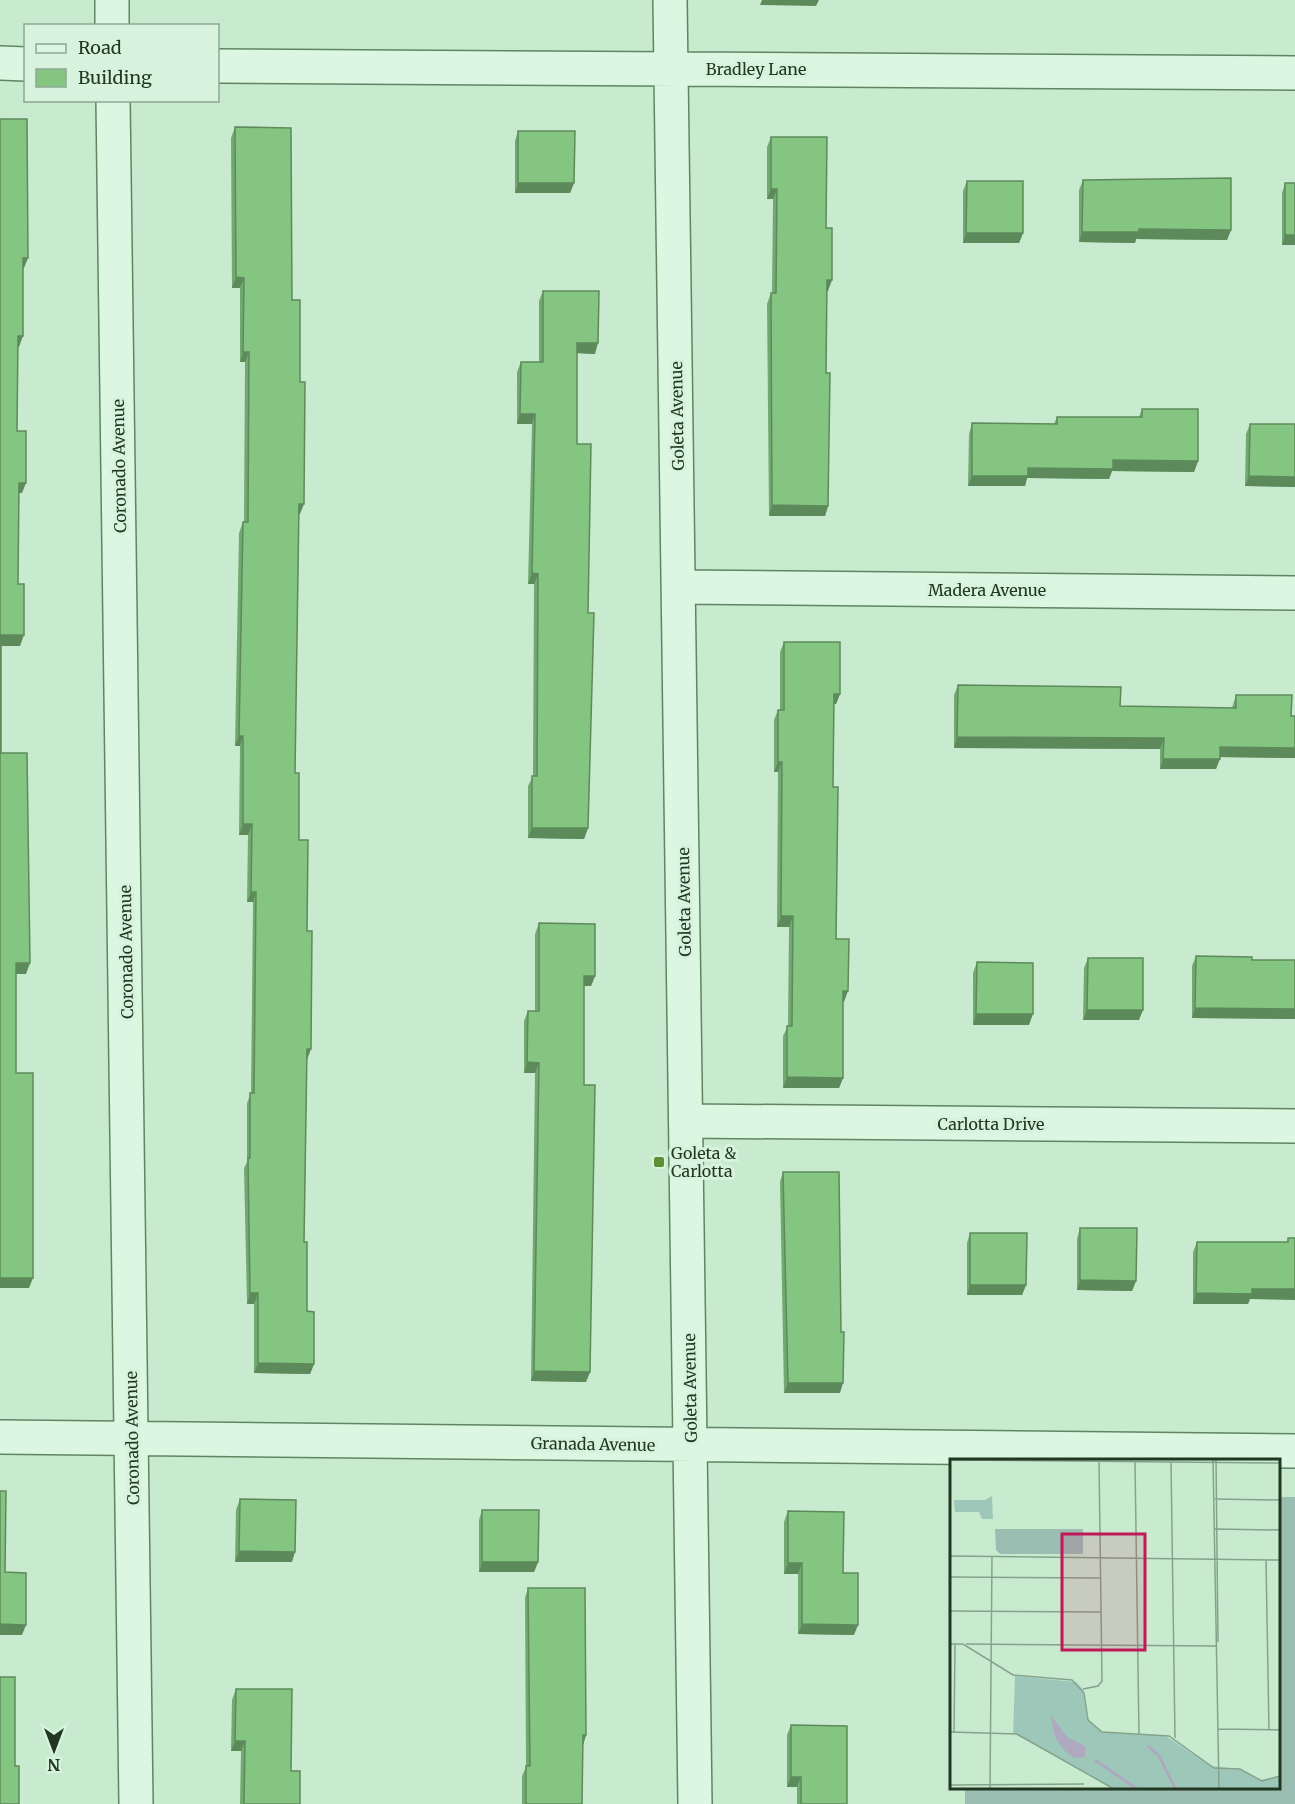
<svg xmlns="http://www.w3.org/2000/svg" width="1295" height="1804" viewBox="0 0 1295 1804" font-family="Merriweather,serif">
<rect width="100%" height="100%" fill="#c8ebd0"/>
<path fill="#9bbeb2" d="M1279,1497H1295V1804H965V1788H1278Z"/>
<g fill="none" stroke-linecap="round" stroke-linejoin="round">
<defs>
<path id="minor" d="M112,0V26
M670,0L695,1804
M0,63L26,64
M218,66L1295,73
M113,100L136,1804
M680,587L1295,593
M686,1121L1295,1126
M0,1437L1295,1451"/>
</defs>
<use href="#minor" stroke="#5f8561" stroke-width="36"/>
<use href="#minor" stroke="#dbf6e1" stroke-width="33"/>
</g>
<path fill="#72a970" d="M235,127L292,300L300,514H299L295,773L299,840L307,931V1060L304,1242L307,1311L314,1364L310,1374L254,1373V1304H247L244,1168L247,1162V1103L251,1093L253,902H247L248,835H239L240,746H235L239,533L243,522H244L245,362H240V288H232L231,138Z
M518,131L574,183L570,193H515V141Z
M771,137L826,228L828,291H827L826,373L828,506L825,516H769L767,304L771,293H772L773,199H767V147Z
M1083,180L1231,230L1227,240L1136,239L1135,243L1079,242V190Z
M967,181L1023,233L1019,243H963V191Z
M1285,183L1295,245H1282V193Z
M543,291L595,354L577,353V444L588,613V828L584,839L528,838V786L533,776L534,584H528L532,424H517V372L521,362H539V301Z
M1142,409L1198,461L1194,472L1112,471L1109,479L1027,478L1025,486H968L969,434L972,423L1054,424L1057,417H1139Z
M1250,424H1295V487L1245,486L1246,434Z
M784,642L840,694L836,704H834L833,787L836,939L844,1002H843V1078L839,1088H783V1036L788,1026L789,927H777L778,772H774V720L778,710H780V652Z
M958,685L1120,706L1232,708L1236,695L1291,716L1295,758L1220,757L1216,769H1160V749L954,748V695Z
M539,923L595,976L591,986H584V1085L590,1372L586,1382L531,1381L535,1073H524V1021L528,1011H535V934Z
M1196,956L1252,960H1295V1019L1192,1018V966Z
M1088,958L1139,1020H1083L1084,968Z
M977,962L1029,1025H973V973Z
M783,1172L840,1393H784L780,1182Z
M1080,1228L1136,1281L1132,1291L1077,1290V1239Z
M970,1233L1026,1285L1022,1295H967V1243Z
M1288,1238H1295L1250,1299L1248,1304H1193V1252L1197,1242H1287Z
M240,1499L292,1562H235L236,1510Z
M482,1510L538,1562L534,1572H479V1520Z
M788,1511L843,1573L854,1635L798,1634V1574H784V1522Z
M528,1588L586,1735L583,1745L582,1804H522V1776L526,1767L525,1598Z
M236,1689L291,1771L300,1804H240L241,1751H231L232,1700Z
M791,1725L847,1804H797V1787H787V1735Z"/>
<path fill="#5d8a5b" d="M762,0H819L816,6L760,5Z
M518,183H574L570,193H515Z
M771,189H777L773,199H767Z
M1139,229L1231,230L1227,240L1136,239L1135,243L1079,242L1082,232Z
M966,233H1023L1019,243H963Z
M1285,235H1295V245H1282Z
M23,258H28L24,268H19Z
M236,277L244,278L240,288H232Z
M827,280H832L828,291H823Z
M18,336H23L19,347H14Z
M577,343H598L595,354L574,353Z
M243,352H249L245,362H240Z
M520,414H535L532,424H517Z
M1113,460L1198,461L1194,472L1112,471L1109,479L1027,478L1025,486H968L972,476L1028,468Z
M1249,476L1295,477V487L1245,486Z
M19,483H26L22,493H15Z
M299,504H304L300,514H295Z
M772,505L828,506L825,516H769Z
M532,573L538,574L534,584H528Z
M1,635H24L20,646H0Z
M834,694H840L836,704H830Z
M239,736H243L240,746H235Z
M957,737L1164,738L1160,749L954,748Z
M1220,747L1295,748V758L1216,757Z
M1163,759H1220L1216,769H1160Z
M778,762H782L778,772H774Z
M243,824H252L248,835H239Z
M532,828H588L584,839L528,838Z
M251,892H256L253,902H247Z
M781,916H793L789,927H777Z
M16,963H30L26,974H12Z
M584,976H595L591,986H581Z
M843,991H848L844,1002H839Z
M1195,1008L1295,1009V1019L1192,1018Z
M1087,1010H1143L1139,1020H1083Z
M976,1014H1033L1029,1025H973Z
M307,1049H311L307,1060H303Z
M527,1062L539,1063L535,1073H524Z
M787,1077L843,1078L839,1088H783Z
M0,1278H33L29,1288H0Z
M1080,1280L1136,1281L1132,1291L1077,1290Z
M970,1285H1026L1022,1295H967Z
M1252,1289H1295V1300L1250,1299L1248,1304H1193L1196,1293Z
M250,1293H258L254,1304H247Z
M258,1363L314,1364L310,1374L254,1373Z
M534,1371L590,1372L586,1382L531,1381Z
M788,1383H843L840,1393H784Z
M239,1551L295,1552L292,1562H235Z
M482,1562H538L534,1572H479Z
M788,1563H802L798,1574H784Z
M0,1624L26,1625L22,1635H0Z
M802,1624L858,1625L854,1635L798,1634Z
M583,1735H586L583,1745Z
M235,1741H245L241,1751H231Z
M791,1777H801L797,1787H787Z"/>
<path fill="#85c582" stroke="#5d8a5b" stroke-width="1.5" d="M0,119H27L28,258H23V336H18L17,431H26V483H19L18,584H24V635H1V753H27L30,963H16V1073H33V1278H0Z
M235,127L291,128L292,300H300V382H305L304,504H299L295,773H299V840H308L307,931H312L311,1049H307L304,1242H307V1311L314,1312V1364L258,1363V1293H250L248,1158H250V1093H254L256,892H251L252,824H243V736H239L243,522H248L249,352H243L244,278L236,277Z
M518,131H575L574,183H518Z
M771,137H827L826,228H832V280H827L826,373H830L828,506L772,505L771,293H776L777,189H771Z
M1231,178V230L1139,229V232H1082L1083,180Z
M967,181H1023V233H966Z
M1285,183H1295V235H1285Z
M543,291H599L598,343H577V444H591L588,613H594L588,828H532V776H537L538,574L532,573L535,414H520L521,362H543Z
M1142,409H1198V461L1113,460V469L1028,468V476H972V423L1057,424V417H1142Z
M1250,424H1295V477L1249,476Z
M784,642H840V694H834L833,787H838L836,939H849L848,991H843V1078L787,1077V1026H792L793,916H781L782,762H778V710H784Z
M958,685L1121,687L1120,706L1236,708V695H1292L1291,716H1295V748L1220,747V759H1163L1164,738L957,737Z
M539,923L595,924V976H584V1085H595L590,1372L534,1371L539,1063L527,1062L528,1011H539Z
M1196,956L1252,957V960H1295V1009L1195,1008Z
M1088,958H1143V1010H1087Z
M977,962L1033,963V1014H976Z
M783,1172H839L841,1332H844L843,1383H788Z
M1080,1228H1137L1136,1281L1080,1280Z
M970,1233H1027L1026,1285H970Z
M1288,1238H1295V1289H1252V1294L1196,1293L1197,1242H1288Z
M0,1491H6L5,1572L26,1573V1625L0,1624Z
M240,1499L296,1500L295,1552L239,1551Z
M482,1510H539L538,1562H482Z
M788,1511L844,1512L843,1573H858V1625L802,1624V1563H788Z
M528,1588H585L586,1735H583L582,1804H526V1766H530Z
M0,1677H15V1766H19V1804H0Z
M236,1689H292L291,1771H300V1804H244L245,1741H235Z
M791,1725L847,1726V1804H801V1777H791Z"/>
<rect fill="#5f8f34" stroke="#d7f3de" stroke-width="2" x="653" y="1156" width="12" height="12" rx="3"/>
<g text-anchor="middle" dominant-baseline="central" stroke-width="6" stroke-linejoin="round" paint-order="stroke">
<g font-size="16" fill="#213721" stroke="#d7f3de">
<text x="756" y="69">Bradley Lane</text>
<text transform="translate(677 416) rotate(-91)">Goleta Avenue</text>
<text transform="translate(119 466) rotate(-91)">Coronado Avenue</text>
<text x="987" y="590">Madera Avenue</text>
<text transform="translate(684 902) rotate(-91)">Goleta Avenue</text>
<text transform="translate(126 952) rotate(-91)">Coronado Avenue</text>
<text x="991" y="1124">Carlotta Drive</text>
<text transform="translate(690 1388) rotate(-91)">Goleta Avenue</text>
<text transform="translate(132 1438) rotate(-91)">Coronado Avenue</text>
<text transform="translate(593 1444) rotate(1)">Granada Avenue</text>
</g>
<g font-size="16" fill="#213721" stroke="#d7f3de" text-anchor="start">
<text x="671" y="1153">Goleta &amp;<tspan x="671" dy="18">Carlotta</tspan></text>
</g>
</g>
<g transform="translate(950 1459)">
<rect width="330" height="330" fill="#c8ebd0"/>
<path d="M42,37L43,60H32L29,53H5L4,41H35ZM65,217L126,223L133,230L137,259L152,273L216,277L261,307L290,310L310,321L330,317V330H164L63,274Z" fill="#9dc8b9"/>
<path d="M45,70H133V95H50L46,91Z" fill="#9bbeb2"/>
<path d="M100,255L117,278L135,287V298L124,299L114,291L105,278Z" fill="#aea9bf"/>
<path fill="none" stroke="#aea9bf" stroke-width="3" d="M198,287L209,297L225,329M145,301L187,330M224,330H251"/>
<path fill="none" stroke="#85a38a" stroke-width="1.5" d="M263,0L269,330M266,0L268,183M0,1L330,4M185,3L189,276M221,3L225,279M265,40L330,41M265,70L330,71M0,97L330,101M316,101L319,271M0,118L151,119M0,152L151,153M0,185H13L63,216L122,221L134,234L138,261L152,273L219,277L264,309L290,310L312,322L330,317M16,185L267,187M133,230L148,227L152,222L149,2M268,270L330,271M0,273L67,275L164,330M4,273L5,185M0,326L134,325M40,330L42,97"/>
<path fill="#c2185b" fill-opacity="0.15" stroke="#c2185b" stroke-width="3" d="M112,75H195V191H112Z"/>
<rect width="330" height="330" fill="none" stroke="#213721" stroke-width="3"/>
</g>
<rect x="24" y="24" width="195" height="78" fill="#d7f3de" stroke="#8ea892" stroke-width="1.5"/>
<rect x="36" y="44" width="30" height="9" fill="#dbf6e1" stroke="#8ea892" stroke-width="1.5"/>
<text x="78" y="54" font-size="18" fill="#213721">Road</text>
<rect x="36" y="69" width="30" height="18" fill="#85c582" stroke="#8ea892" stroke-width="1.5"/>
<text x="78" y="84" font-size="18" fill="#213721">Building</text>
<g transform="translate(54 1750) rotate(180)" stroke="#d7f3de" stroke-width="4.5" paint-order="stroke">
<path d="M0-4.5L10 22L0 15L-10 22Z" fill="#213721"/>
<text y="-9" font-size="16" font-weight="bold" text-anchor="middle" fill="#213721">N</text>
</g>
</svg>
